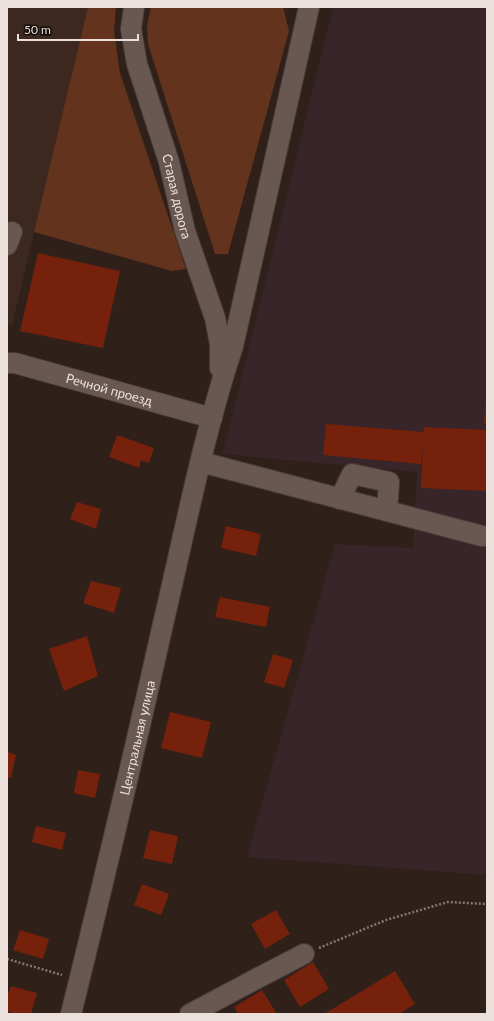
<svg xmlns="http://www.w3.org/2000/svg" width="494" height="1021" viewBox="0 0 494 1021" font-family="Lato,sans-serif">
<rect width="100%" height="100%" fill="#2f201a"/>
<path fill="#3c281f" d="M7,7H88L12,325L7,324Z"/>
<path fill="#382529" d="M333,7H487V875L247,857L335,544L413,548L417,472L223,454Z"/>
<path fill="#63331d" d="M88,7H116L114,31L120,73L186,269L172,271L34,232Z
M151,7H283L289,31L228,254H215L148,44L147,25Z"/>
<path fill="#75210c" d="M38,253L120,271L103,348L20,331Z
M486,399H487V424H484Z
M326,424L424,432V427L487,430V491L421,488L423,444L421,464L323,455Z
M117,435L154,448L149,463L141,460L139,468L109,457Z
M77,502L101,509L96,529L70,519Z
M226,526L261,534L256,556L221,548Z
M91,581L121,588L114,613L83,603Z
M220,597L270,607L266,627L215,617Z
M87,636L98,676L64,691L49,649Z
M273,654L293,660L284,688L264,682Z
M170,712L211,722L202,758L161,748Z
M7,752L16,755L11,778L7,777Z
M78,770L100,774L95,798L74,793Z
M36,826L66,833L62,850L32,842Z
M150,830L178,836L172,864L143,858Z
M142,884L169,894L161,915L134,905Z
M276,910L290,934L265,949L251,924Z
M20,930L49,939L43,959L13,950Z
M313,962L329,989L300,1007L284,980Z
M395,971L415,1004L399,1014H324Z
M11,986L37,993L31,1014H17L7,1011V997Z
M262,990L277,1014H238L234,1007Z"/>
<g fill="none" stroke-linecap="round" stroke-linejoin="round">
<defs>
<g id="minor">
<path id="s1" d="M134,7L131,29L137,64L169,162L185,231L215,318L220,344V368"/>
<path d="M7,245L12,232"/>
<path id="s2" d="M7,363H15L212,418"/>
<path d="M201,462L482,536"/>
<path d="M340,499L352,474L389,482L387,511"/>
<path id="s3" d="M71,1014C103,884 134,754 163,624C185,531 203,436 233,346L309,7"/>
<path d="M190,1014L256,979L304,954"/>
</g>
</defs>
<use href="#minor" stroke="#493d39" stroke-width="22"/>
<path stroke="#857873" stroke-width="2.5" stroke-dasharray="2 2" stroke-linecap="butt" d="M319,948L386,920L448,902L487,904
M7,959L62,975"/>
<use href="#minor" stroke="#695851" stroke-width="20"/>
</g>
<g text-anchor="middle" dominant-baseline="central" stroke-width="3" stroke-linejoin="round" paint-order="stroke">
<g font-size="13" fill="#ebe0dc" stroke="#120c09">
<text stroke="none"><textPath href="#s1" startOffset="196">Старая дорога</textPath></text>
<text stroke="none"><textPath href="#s2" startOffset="106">Речной проезд</textPath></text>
<text stroke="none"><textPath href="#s3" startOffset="284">Центральная улица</textPath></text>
</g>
</g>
<rect width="494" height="1021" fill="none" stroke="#ebe0dc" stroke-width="16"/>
<path d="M18 34v6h120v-6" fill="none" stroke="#ebe0dc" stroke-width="2"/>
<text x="24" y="34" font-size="12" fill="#ebe0dc" stroke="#120c09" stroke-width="3" paint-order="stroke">50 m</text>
</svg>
